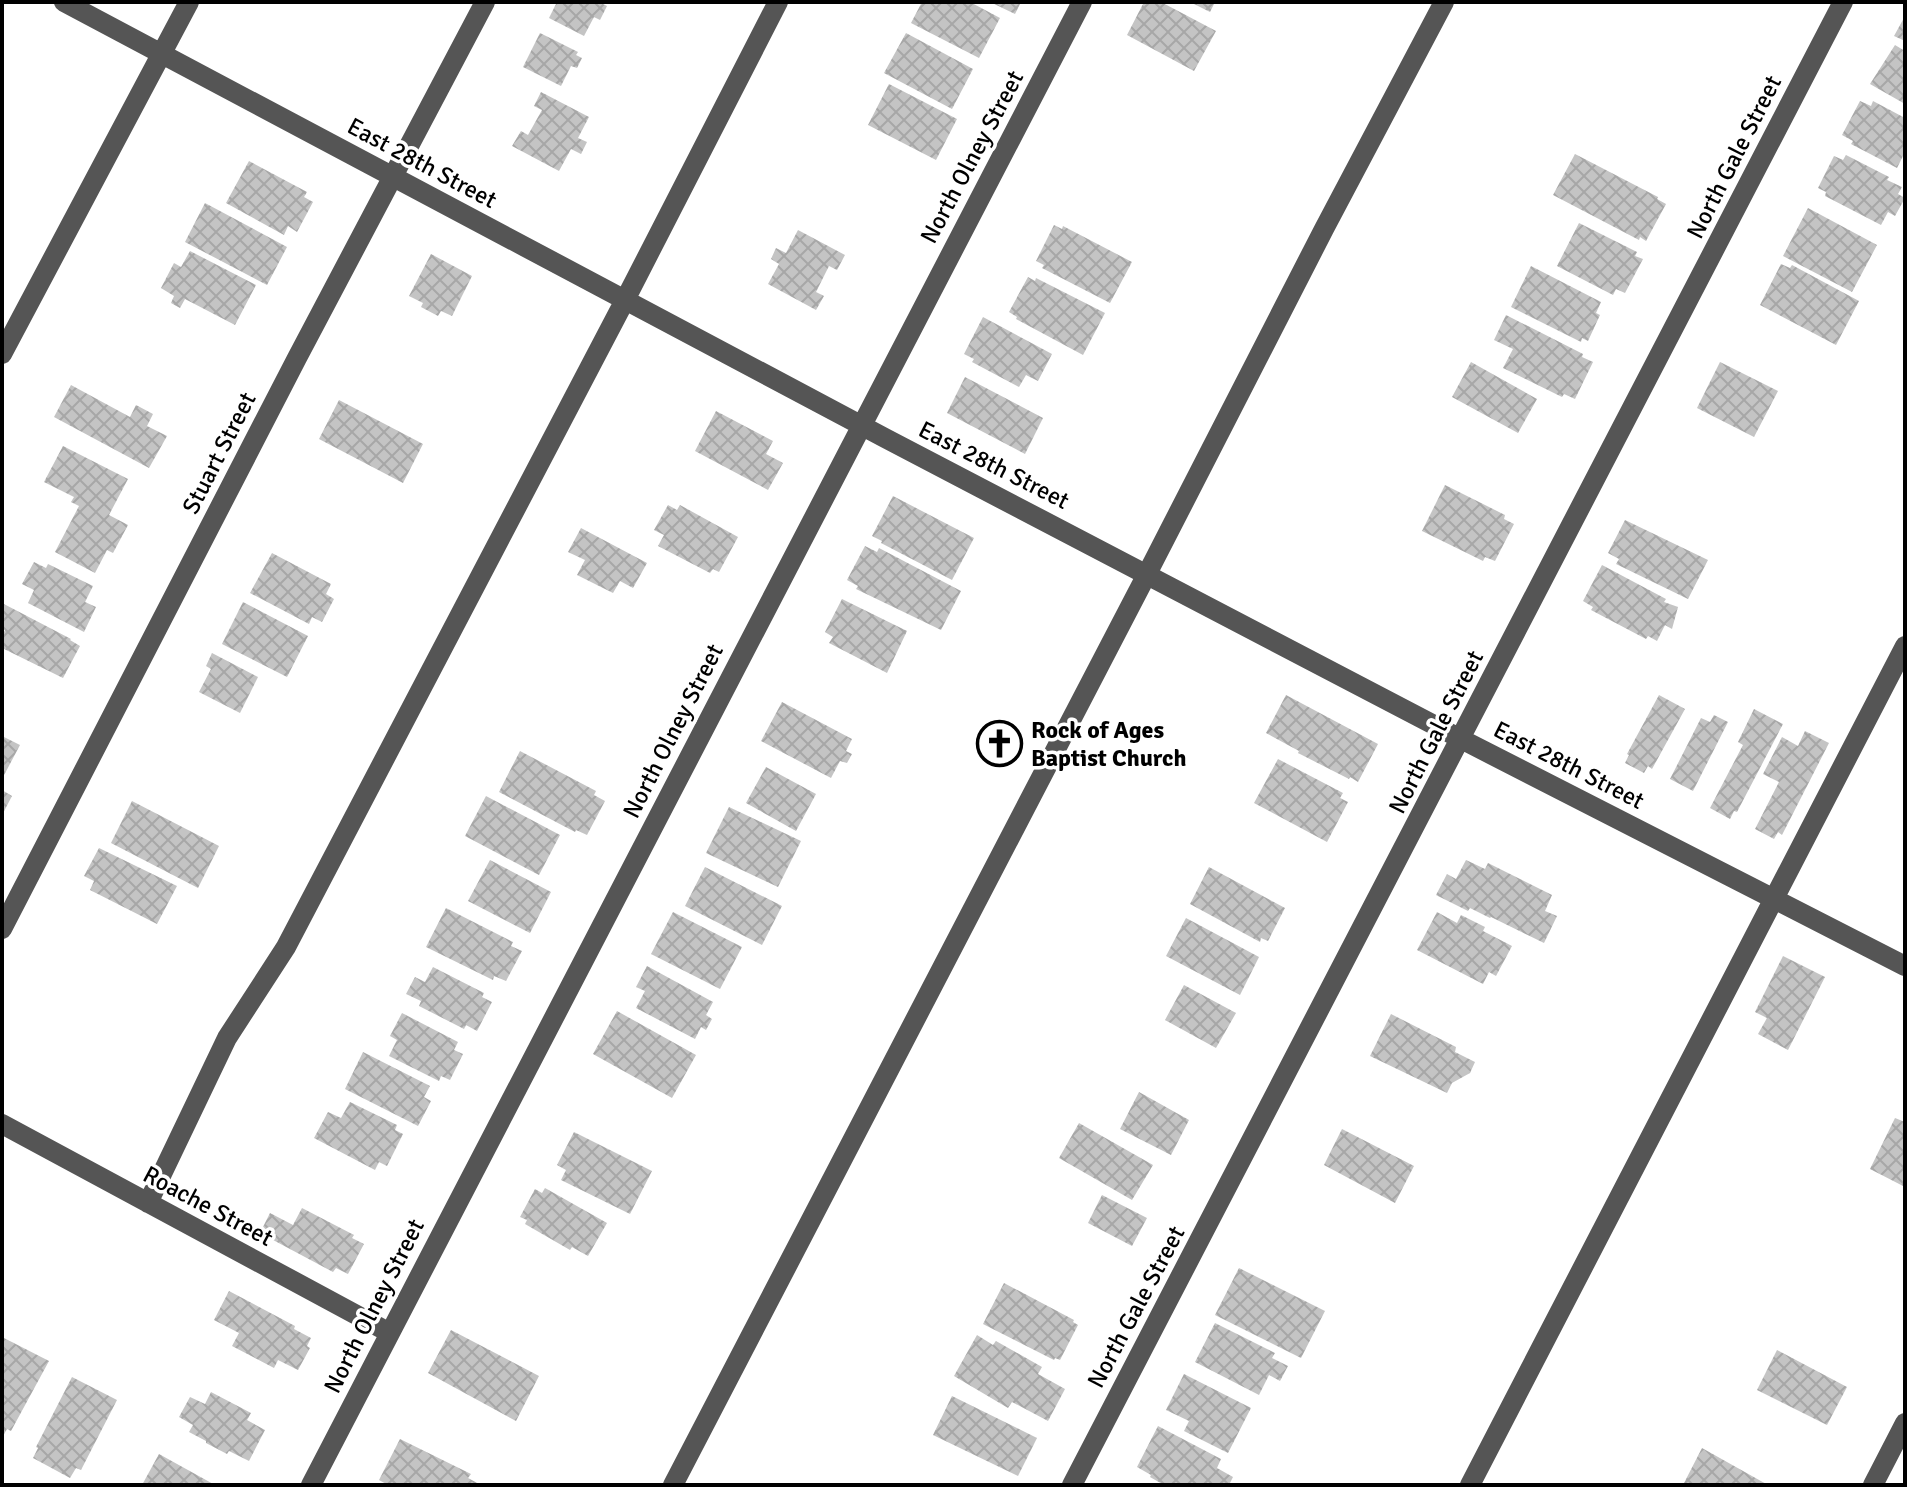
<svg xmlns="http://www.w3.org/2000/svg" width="1907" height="1487" viewBox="0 0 1907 1487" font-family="Signika,sans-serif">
<defs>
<pattern id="building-cross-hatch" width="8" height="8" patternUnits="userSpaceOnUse" patternTransform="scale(2)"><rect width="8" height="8" fill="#c4c4c4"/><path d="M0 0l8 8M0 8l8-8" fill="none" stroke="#a7a7a7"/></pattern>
</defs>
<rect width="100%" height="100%" fill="#fff"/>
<path fill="url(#building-cross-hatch)" d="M557,2H599L607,6L600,20L594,17L584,36L549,18Z
M922,2H970L1000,18L979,58L911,23Z
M990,2H1021L1015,14Z
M1144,2H1161L1216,31L1194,71L1127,35Z
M1190,2H1215L1210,12Z
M1905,16V41L1894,36Z
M540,33L578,52L576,55L582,58L577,68L571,66L561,86L523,67Z
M906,33L973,69L952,109L884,73Z
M1895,45L1905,51V104L1870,84Z
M889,84L957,119L936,160L868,125Z
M541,92L589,117L578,138L587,142L581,154L571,149L559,171L512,146L521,131L528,135L542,110L534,106Z
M1860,101L1871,106L1873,101L1905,118V152L1897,168L1851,144L1853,141L1842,135Z
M1575,154L1658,197L1657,199L1666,204L1646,241L1640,237L1639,240L1553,195Z
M1846,155L1889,177L1887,180L1902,187L1898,194L1905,198L1895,216L1888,212L1881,225L1825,196L1826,192L1818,188L1834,156L1843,160Z
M249,161L307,192L304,197L313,202L297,232L288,226L284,235L226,203Z
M205,203L287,247L267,285L185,242Z
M1808,208L1877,245L1852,292L1783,256Z
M1579,223L1637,252L1635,256L1643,259L1625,293L1616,289L1613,295L1557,266Z
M1054,225L1062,229L1063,226L1132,262L1110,303L1042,268L1044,265L1036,261Z
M798,230L845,255L837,270L829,266L816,292L824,296L816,310L768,284L779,264L771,259L776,248L786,253Z
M190,251L256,285L235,325L185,299L180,308L171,303L174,296L161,288L174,263L181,267Z
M431,254L472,276L452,316L441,311L438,316L421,307L423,303L409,296Z
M1781,264L1790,268L1792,265L1859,301L1836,345L1760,305Z
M1531,266L1601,302L1596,313L1600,315L1588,341L1582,338L1581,342L1511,307Z
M1028,277L1035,281L1036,278L1105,313L1083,355L1016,319L1017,317L1009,312Z
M1506,315L1583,354L1582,357L1593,362L1575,399L1564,394L1562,397L1503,368L1513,349L1494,340Z
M983,317L1052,354L1038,381L1026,375L1019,387L972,362L974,359L964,354Z
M1471,362L1537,399L1518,433L1452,397Z
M1720,362L1778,391L1754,437L1697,408Z
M965,377L1043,418L1025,454L947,413Z
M71,385L130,417L136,405L153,414L147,426L167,436L149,468L54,417Z
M339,400L423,444L403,483L319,439Z
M716,411L773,441L766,454L783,463L768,490L695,451Z
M63,446L128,479L109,515L128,525L113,553L107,550L95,573L55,552L79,506L71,502L74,497L44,482Z
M1445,485L1505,515L1504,519L1514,524L1495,561L1485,557L1483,561L1422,531Z
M893,496L974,538L952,580L881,543L882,541L872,536Z
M668,505L677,510L680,505L738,537L719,572L713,569L710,573L658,546L664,535L654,530Z
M1625,520L1708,560L1688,599L1616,564L1619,559L1608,553Z
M581,528L647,563L633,588L620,581L613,593L577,575L585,560L568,552Z
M865,546L877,552L879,548L961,591L941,630L856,589L858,586L847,580Z
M272,553L331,584L326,594L334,599L322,622L312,617L309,624L250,593Z
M34,562L46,568L48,564L93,586L85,602L96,607L84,632L28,603L34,590L22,584Z
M1602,565L1666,599L1664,602L1678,607L1672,629L1665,625L1657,641L1648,636L1646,639L1591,610L1593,607L1583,601Z
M842,599L907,631L887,673L829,643L833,637L825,632Z
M243,602L308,636L287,677L222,644Z
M2,603L71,639L70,640L80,646L63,678L2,648V636L5,630L2,629Z
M212,653L258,677L240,713L199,692L211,669L206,666Z
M1286,695L1378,744L1358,782L1350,777L1349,779L1298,753L1299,751L1266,733Z
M1659,695L1685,709L1652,769L1648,766L1644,773L1625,763L1629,755L1627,754Z
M782,702L852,739L846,751L852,754L847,763L840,761L831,778L761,741Z
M1754,709L1783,724L1737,812L1734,811L1730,819L1710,808L1743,745L1738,742Z
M1714,715L1728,722L1693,791L1670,779L1701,718L1710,722Z
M1805,731L1829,743L1782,835L1778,832L1774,839L1755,829L1779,782L1763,774L1782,737L1798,746Z
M2,736L20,745L2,779Z
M520,751L596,791L594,795L605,801L587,835L576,830L575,832L499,792Z
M1278,759L1343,793L1340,798L1348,802L1327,842L1254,803Z
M766,767L816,794L796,831L746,803Z
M2,790L12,796L2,815Z
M486,796L560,835L539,875L465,836Z
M132,801L219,846L198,888L111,843Z
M729,807L801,841L778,887L706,853Z
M99,848L177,886L157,924L90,890L94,881L84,876Z
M490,860L551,892L530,933L468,901Z
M1466,860L1485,869L1488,863L1552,895L1545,911L1557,916L1544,943L1491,917L1490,918L1470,908L1468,911L1436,895L1447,874L1456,879Z
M705,867L782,906L762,945L685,906Z
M1209,867L1285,908L1268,941L1261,938L1260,942L1190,904Z
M446,908L513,942L511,946L522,951L506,981L494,976L493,980L426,947Z
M673,912L742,947L720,989L651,954Z
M1437,912L1457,923L1461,915L1485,927L1483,931L1512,946L1496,976L1489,972L1483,984L1417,950Z
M1186,918L1259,957L1240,995L1166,956Z
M1783,956L1825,977L1788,1050L1758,1034L1767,1018L1755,1012Z
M647,966L713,1002L706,1015L712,1019L706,1030L701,1027L695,1039L636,1008L645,991L636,987Z
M433,967L484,993L482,997L492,1002L477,1031L466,1025L464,1029L419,1006L421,1001L406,994L415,977L425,982Z
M1184,985L1236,1013L1216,1048L1165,1020Z
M617,1011L696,1055L672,1098L593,1054Z
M402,1013L458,1042L454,1050L463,1054L450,1080L441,1076L439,1081L389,1056L397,1040L390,1036Z
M1391,1014L1456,1047L1455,1052L1475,1062L1470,1073L1452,1083L1447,1093L1370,1056Z
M363,1052L430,1086L424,1097L431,1101L418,1126L345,1089Z
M1139,1092L1189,1120L1171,1155L1120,1129Z
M350,1102L397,1125L395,1130L403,1134L387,1166L379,1162L375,1170L314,1138L328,1112L341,1118Z
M1895,1118L1905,1122V1187L1870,1169Z
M1079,1123L1153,1165L1132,1200L1059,1158Z
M1342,1129L1414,1166L1395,1203L1324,1165Z
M574,1132L652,1171L630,1214L561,1180L566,1170L557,1165Z
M545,1188L607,1223L588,1256L572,1247L570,1250L525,1224L527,1220L520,1217L535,1189L542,1193Z
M1102,1195L1147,1218L1132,1246L1088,1223Z
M302,1208L354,1235L352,1238L364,1244L348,1274L336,1268L333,1272L260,1233L270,1213L293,1225Z
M1239,1268L1325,1311L1301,1358L1215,1315Z
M1004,1283L1074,1320L1073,1322L1078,1325L1060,1360L1055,1358L1054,1360L983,1324Z
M229,1291L295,1326L294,1329L311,1338L307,1346L310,1348L298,1370L278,1360L274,1368L232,1346L239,1333L214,1320Z
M1215,1323L1275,1353L1272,1358L1288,1366L1280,1381L1269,1375L1259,1395L1195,1362Z
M451,1330L539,1376L516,1421L428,1373Z
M977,1335L993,1345L996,1341L1042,1367L1038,1374L1065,1389L1048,1421L1012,1402L1008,1408L954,1376Z
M4,1338L49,1361L11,1431L7,1429L2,1438V1342Z
M1777,1350L1847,1387L1827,1425L1757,1390Z
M1184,1374L1251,1408L1228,1453L1184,1431L1189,1421L1166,1410Z
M72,1377L117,1400L81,1470L76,1468L70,1478L33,1458L38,1448L36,1447Z
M211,1392L251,1413L247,1420L265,1430L249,1461L229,1451L227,1454L206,1443V1441L189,1432L193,1425L179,1417L190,1397L205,1404Z
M952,1396L1037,1438L1018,1476L933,1435Z
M1158,1426L1221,1459L1217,1468L1233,1477L1229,1485H1164L1150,1477L1151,1475L1137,1467Z
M400,1439L471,1474L468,1478L481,1485H388L379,1480Z
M1702,1448L1768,1485H1683Z
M159,1454L215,1485H142Z"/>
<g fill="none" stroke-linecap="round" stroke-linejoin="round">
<path stroke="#555" stroke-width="20" d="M64,2L885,438L1461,739L1905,966
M2,354L189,2
M2,929L297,358L485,2
M2,1124L390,1333
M148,1203L227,1038L286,947L625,300L778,2
M311,1485L1082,2
M673,1485L1147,574L1324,229L1444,2
M1072,1485L1843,2
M1470,1485L1905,646
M1873,1485L1905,1423"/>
</g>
<defs>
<symbol id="church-ring" viewBox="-11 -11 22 22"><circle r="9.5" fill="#fff" stroke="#000" stroke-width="1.5"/><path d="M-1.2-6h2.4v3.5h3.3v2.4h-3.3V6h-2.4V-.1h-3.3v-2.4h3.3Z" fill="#000"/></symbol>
</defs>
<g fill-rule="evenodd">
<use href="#church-ring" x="974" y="718" width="51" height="51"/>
</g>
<g text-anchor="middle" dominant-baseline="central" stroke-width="7" stroke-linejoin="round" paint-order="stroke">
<g font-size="24" fill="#000" stroke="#fff">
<text transform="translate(972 157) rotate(-62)">North Olney Street</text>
<text transform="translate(1734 157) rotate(-63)">North Gale Street</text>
<text transform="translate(422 163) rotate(28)">East 28th Street</text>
<text transform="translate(219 453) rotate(-63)">Stuart Street</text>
<text transform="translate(994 465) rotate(27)">East 28th Street</text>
<text transform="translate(673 731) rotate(-63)">North Olney Street</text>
<text transform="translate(1436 732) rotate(-63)">North Gale Street</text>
<text transform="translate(1569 765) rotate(27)">East 28th Street</text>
<text transform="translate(208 1206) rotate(28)">Roache Street</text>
<text transform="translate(374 1306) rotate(-63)">North Olney Street</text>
<text transform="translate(1136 1307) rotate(-62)">North Gale Street</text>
</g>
<g font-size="24" font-weight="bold" fill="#000" stroke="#fff" text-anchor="start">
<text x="1031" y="730">Rock of Ages<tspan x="1031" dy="28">Baptist Church</tspan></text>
</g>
</g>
<rect width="1907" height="1487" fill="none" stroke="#000000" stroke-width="8"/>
</svg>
